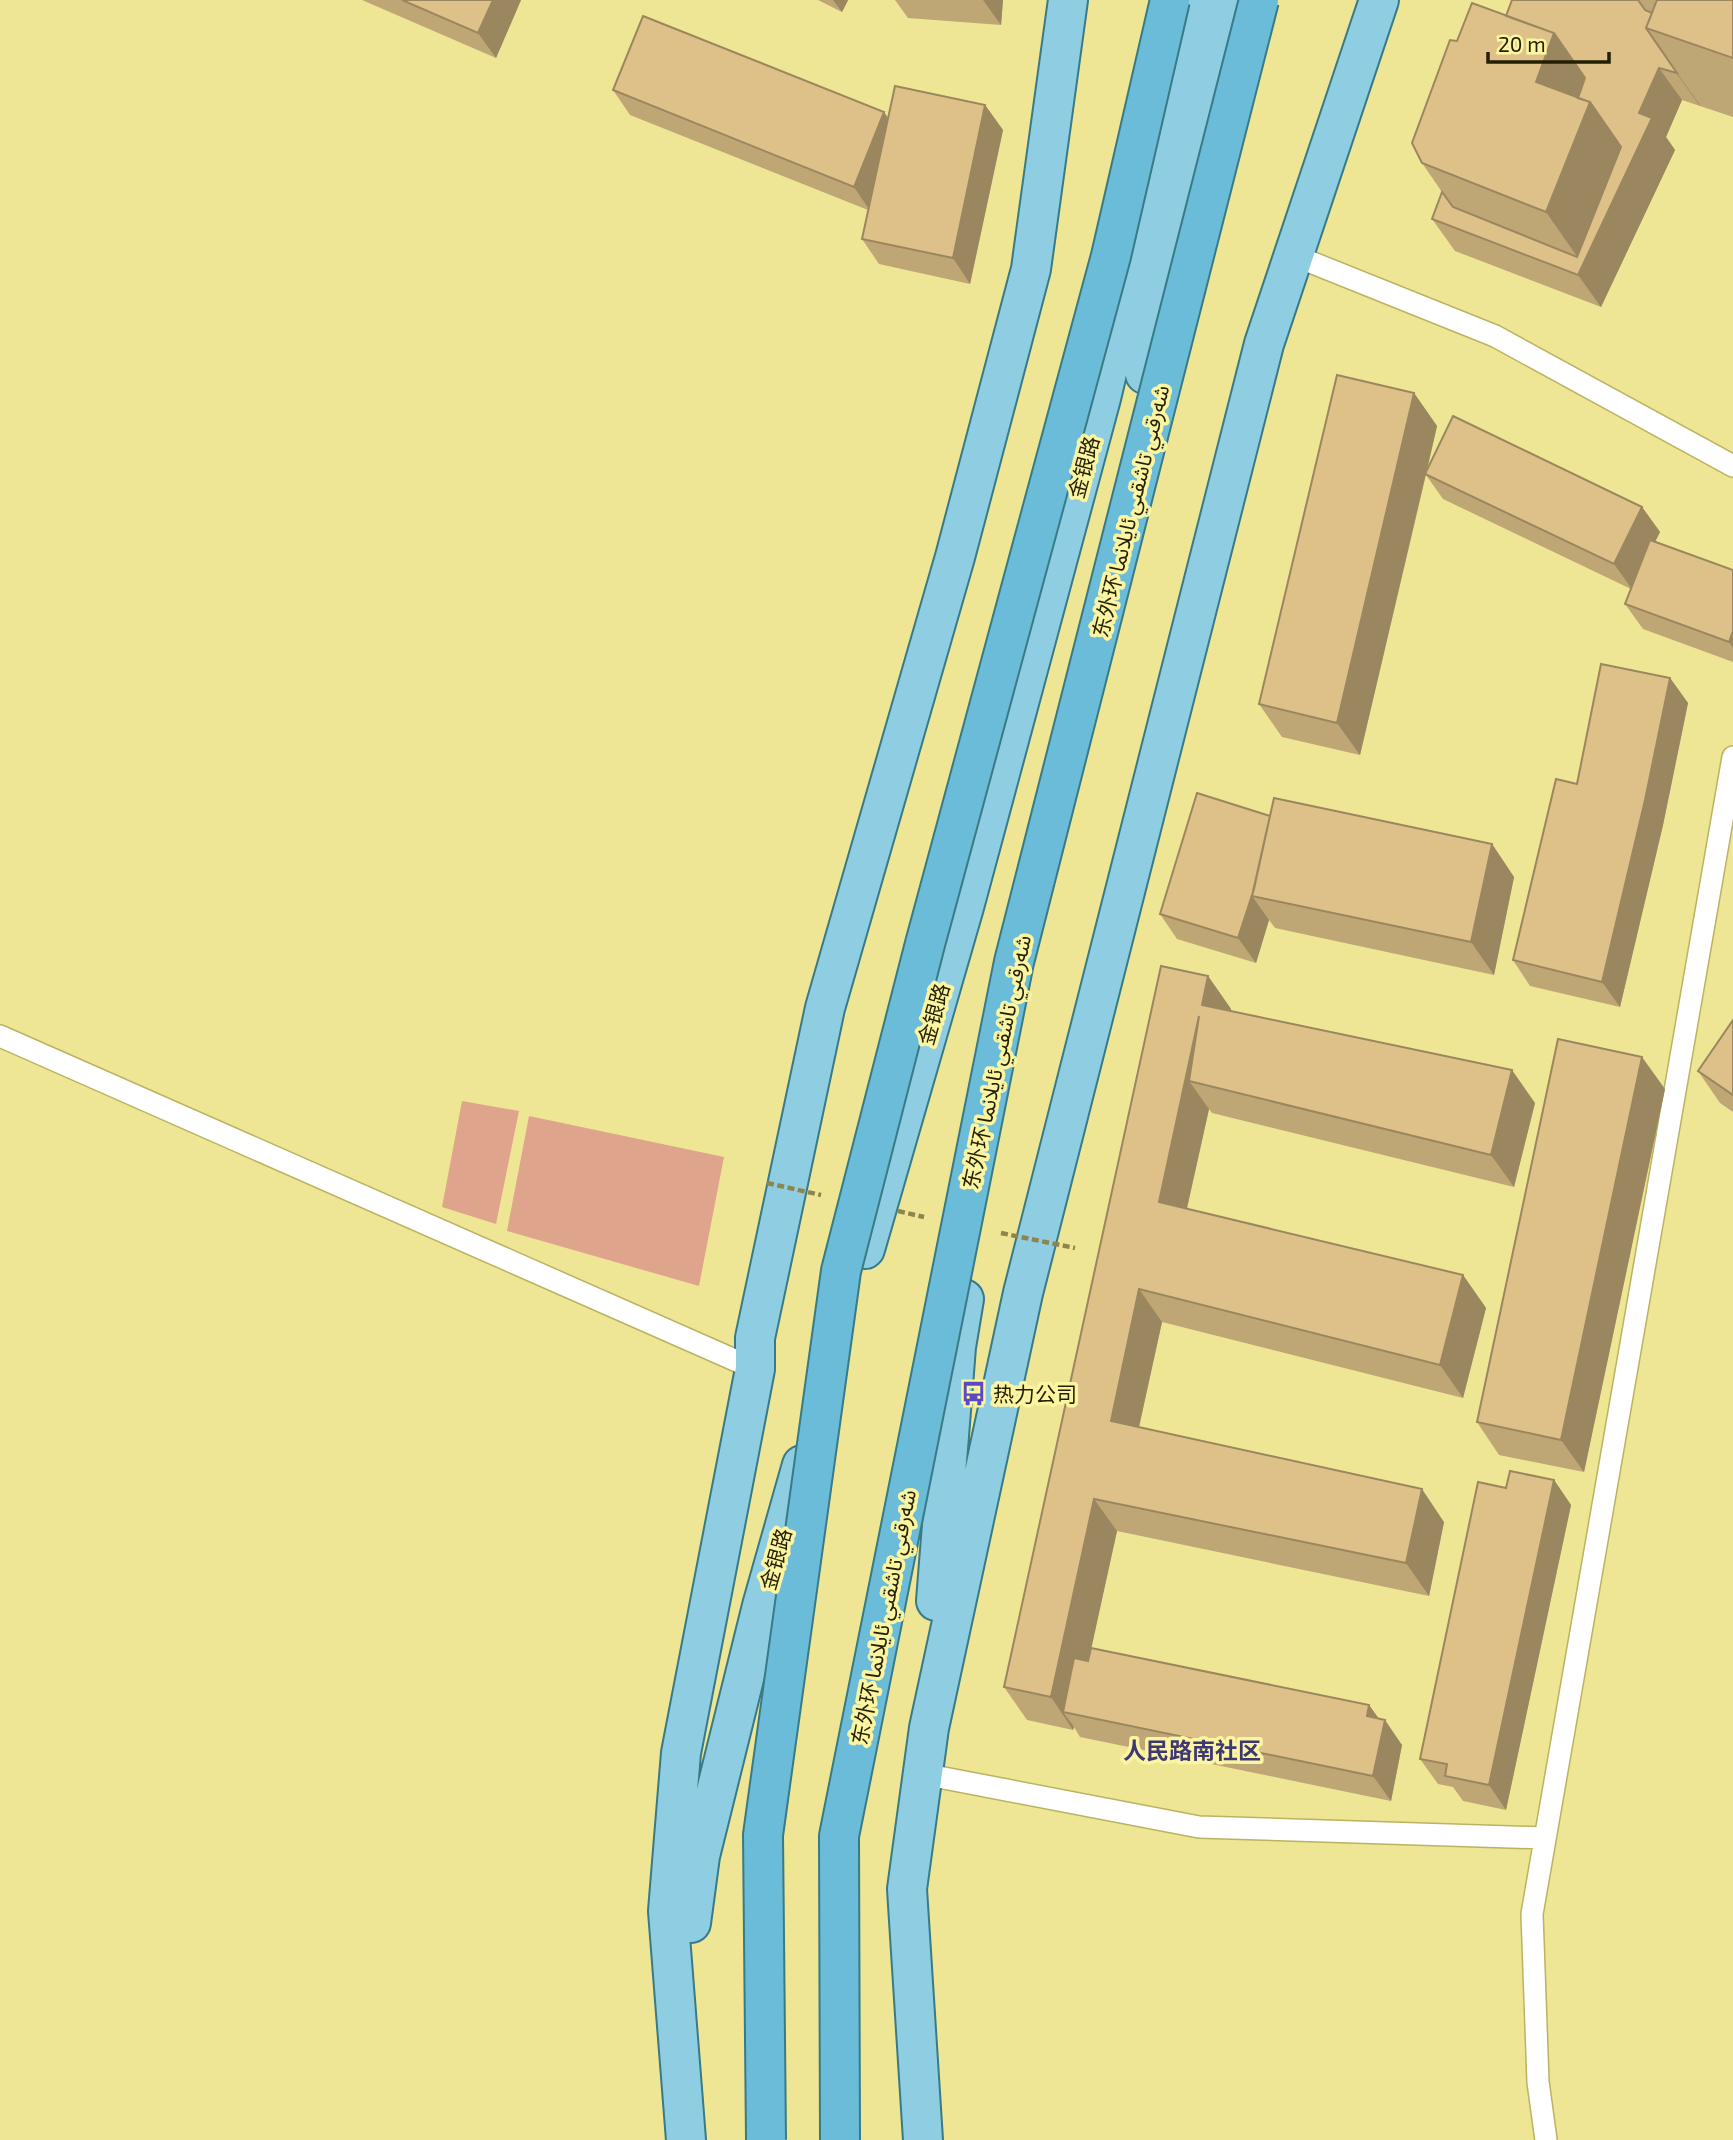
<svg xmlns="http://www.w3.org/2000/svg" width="1733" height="2140" viewBox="0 0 1733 2140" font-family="'Exo 2','Noto Sans Arabic','Noto Sans SC',sans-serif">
<rect width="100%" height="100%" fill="#eee694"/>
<path fill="#dfa48c" d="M462,1101L519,1111L496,1224L442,1207Z
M529,1116L724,1157L699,1286L507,1231Z"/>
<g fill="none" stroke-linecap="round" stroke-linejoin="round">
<defs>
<path id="service" d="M1293,255L1495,336L1733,466
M0,1036L755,1369
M923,1774L1199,1827L1545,1838
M1546,2140L1538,2082L1532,1914L1733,757"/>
<path id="primary" d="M1145,374L1234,0
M865,1249L964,907L1101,398L1196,0
M936,1601L956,1347L964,1299
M691,1923L700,1856L762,1606L802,1465
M686,2140L668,1911L681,1753L755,1369V1338L825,1008L955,557L1031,269L1068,0
M923,2140L907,1889L929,1728L1023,1293L1264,344L1379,0"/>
</defs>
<use href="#service" stroke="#bab361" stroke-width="24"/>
<use href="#primary" stroke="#387a86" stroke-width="42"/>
<use href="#service" stroke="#fff" stroke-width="21"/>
<use href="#primary" stroke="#8fcde2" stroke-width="38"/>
<defs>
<path id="trunk-bridge" d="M766,2140L763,1835L841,1271L925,944L1111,256L1170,0
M840,2140L839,1836L1014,962L1259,0"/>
</defs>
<use href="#trunk-bridge" stroke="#387a86" stroke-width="42" stroke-linecap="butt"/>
<path stroke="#8c864c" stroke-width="4.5" stroke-dasharray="7 3.5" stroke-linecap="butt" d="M767,1183L821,1195
M898,1211L924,1217
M1001,1233L1075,1248"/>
<use href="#trunk-bridge" stroke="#6abcd8" stroke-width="38"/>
</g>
<path fill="#bfa675" d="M362,0H521L496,58Z
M818,0H848L842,12Z
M895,0H1003L1001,25L908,18Z
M1512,0H1733V117L1682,100L1666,137L1675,150L1601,307L1455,251L1432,219L1442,192L1422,163L1457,41L1506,16Z
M613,90L888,118L985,105L1003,130L970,284L879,264L862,239L868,210L630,115Z
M1414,393L1437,426L1427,471L1642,507L1660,532L1655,541L1733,570V662L1643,629L1625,604L1631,589L1443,499L1426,475L1360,755L1282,737L1259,704Z
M1670,678L1688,703L1663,825L1620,1007L1530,986L1513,960Z
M1270,816L1492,844L1514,877L1494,975L1275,928L1269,920L1256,963L1177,939L1160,914Z
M1208,976L1231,1009L1230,1011L1535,1103L1514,1187L1212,1113L1209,1109L1187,1209L1463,1275L1486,1308L1463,1398L1162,1322L1139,1427L1444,1522L1429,1596L1117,1531L1089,1656L1369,1705L1379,1719L1402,1745L1391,1801L1080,1737L1074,1727L1073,1730L1027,1720L1004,1687Z
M1733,1020V1112L1720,1103L1698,1071Z
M1665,1089L1584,1472L1499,1455L1477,1422Z
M1554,1480L1571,1505L1506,1810L1463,1801L1453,1787L1438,1784L1420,1759L1506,1488Z"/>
<path fill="#9b875f" d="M493,0H521L496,58L478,33Z
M833,0H848L842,12Z
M983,0H1003L1001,25Z
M1554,33L1639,113L1659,68L1682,100L1666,137L1675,150L1601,307L1578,275L1583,265L1546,212L1536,82Z
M1677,73L1700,105V106L1677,74Z
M985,105L1003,130L970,284L953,258Z
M884,112L901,137L871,212L854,187Z
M1414,393L1437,426L1360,755L1337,723Z
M1642,507L1660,532L1632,589L1614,564Z
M1733,631V648L1729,642Z
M1670,678L1688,703L1663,825L1620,1007L1602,982Z
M1276,818L1252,896L1269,920L1256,963L1238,938Z
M1492,844L1514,877L1494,975L1471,942Z
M1208,976L1231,1009L1225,1037L1202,1005Z
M1199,1016L1189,1081L1209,1109L1181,1234L1159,1202Z
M1642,1057L1665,1089L1584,1472L1561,1440Z
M1512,1070L1535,1103L1514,1187L1491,1155Z
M1463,1275L1486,1308L1463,1398L1440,1365Z
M1139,1289L1162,1322L1133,1454L1111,1421Z
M1554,1480L1571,1505L1506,1810L1489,1785Z
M1422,1489L1444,1522L1429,1596L1406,1563Z
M1094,1499L1117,1531L1077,1714L1063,1712L1074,1727L1073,1730L1051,1697Z
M1369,1705L1384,1726L1385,1720L1402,1745L1391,1801L1373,1776L1367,1716Z"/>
<path fill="#dec188" stroke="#9b875f" stroke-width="2" d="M402,0H493L478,33Z
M1512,0H1638L1645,10L1652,13L1646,28L1677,73L1659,68L1639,113L1652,118L1578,275L1432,219L1442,192L1453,207L1577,257L1621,147L1590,102L1578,98L1585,78L1554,33L1506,16Z
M1657,0H1733V58L1646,28Z
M1472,3L1554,33L1536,82L1590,102L1546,212L1422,163L1412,143L1450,40L1457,41Z
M643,16L884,112L854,187L613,90Z
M895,86L985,105L953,258L862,239Z
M1337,375L1414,393L1337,723L1259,704Z
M1453,416L1642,507L1614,564L1425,474Z
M1650,540L1733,570V631L1729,642L1625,604Z
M1601,664L1670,678L1645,800L1602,982L1513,960L1556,779L1577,784Z
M1197,793L1270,816L1254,889L1238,938L1160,914Z
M1274,798L1492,844L1471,942L1252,896Z
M1161,966L1208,976L1202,1005L1512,1070L1491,1155L1189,1081L1199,1016L1159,1202L1463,1275L1440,1365L1139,1289L1111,1421L1422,1489L1406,1563L1094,1499L1051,1697L1004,1687Z
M1733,1020V1095L1698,1071Z
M1558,1039L1642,1057L1561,1440L1477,1422Z
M1510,1471L1554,1480L1489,1785L1445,1776L1447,1764L1420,1759L1478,1482L1506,1488Z
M1091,1648L1369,1705L1367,1716L1385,1720L1373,1776L1063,1712L1074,1658L1088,1661Z"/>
<defs>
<symbol id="bus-bare" viewBox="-9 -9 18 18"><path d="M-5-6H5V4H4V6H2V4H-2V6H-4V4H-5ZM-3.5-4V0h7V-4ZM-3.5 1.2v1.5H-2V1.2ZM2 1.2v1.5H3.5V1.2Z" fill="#5a4ac2" stroke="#fbf4a0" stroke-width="2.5" paint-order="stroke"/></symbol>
</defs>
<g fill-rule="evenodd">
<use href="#bus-bare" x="956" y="1376" width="35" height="35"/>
</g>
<g text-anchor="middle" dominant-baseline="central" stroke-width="7" stroke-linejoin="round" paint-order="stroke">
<g font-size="21" fill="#231f00" stroke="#fbf4a0">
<text transform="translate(1083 467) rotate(-75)">金银路</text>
<text transform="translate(1130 511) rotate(-76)">东外环 شەرقىي تاشقىي ئايلانما</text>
<text transform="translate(933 1014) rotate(-74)">金银路</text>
<text transform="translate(996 1062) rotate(-78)">东外环 شەرقىي تاشقىي ئايلانما</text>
<text transform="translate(775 1559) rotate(-74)">金银路</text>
<text transform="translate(883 1617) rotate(-79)">东外环 شەرقىي تاشقىي ئايلانما</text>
</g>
<g font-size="21" fill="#231f00" stroke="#fbf4a0" text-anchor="start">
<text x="993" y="1393">热力公司</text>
</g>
<g font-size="23" font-weight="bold" fill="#3d3874" stroke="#fbf4a0">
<text x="1192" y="1750">人民路南社区</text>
</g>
</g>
<path d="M1488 52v10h121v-10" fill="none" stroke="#231f00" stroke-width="3.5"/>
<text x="1498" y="52" font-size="21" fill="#231f00" stroke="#fbf4a0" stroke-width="5" paint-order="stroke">20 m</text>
</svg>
